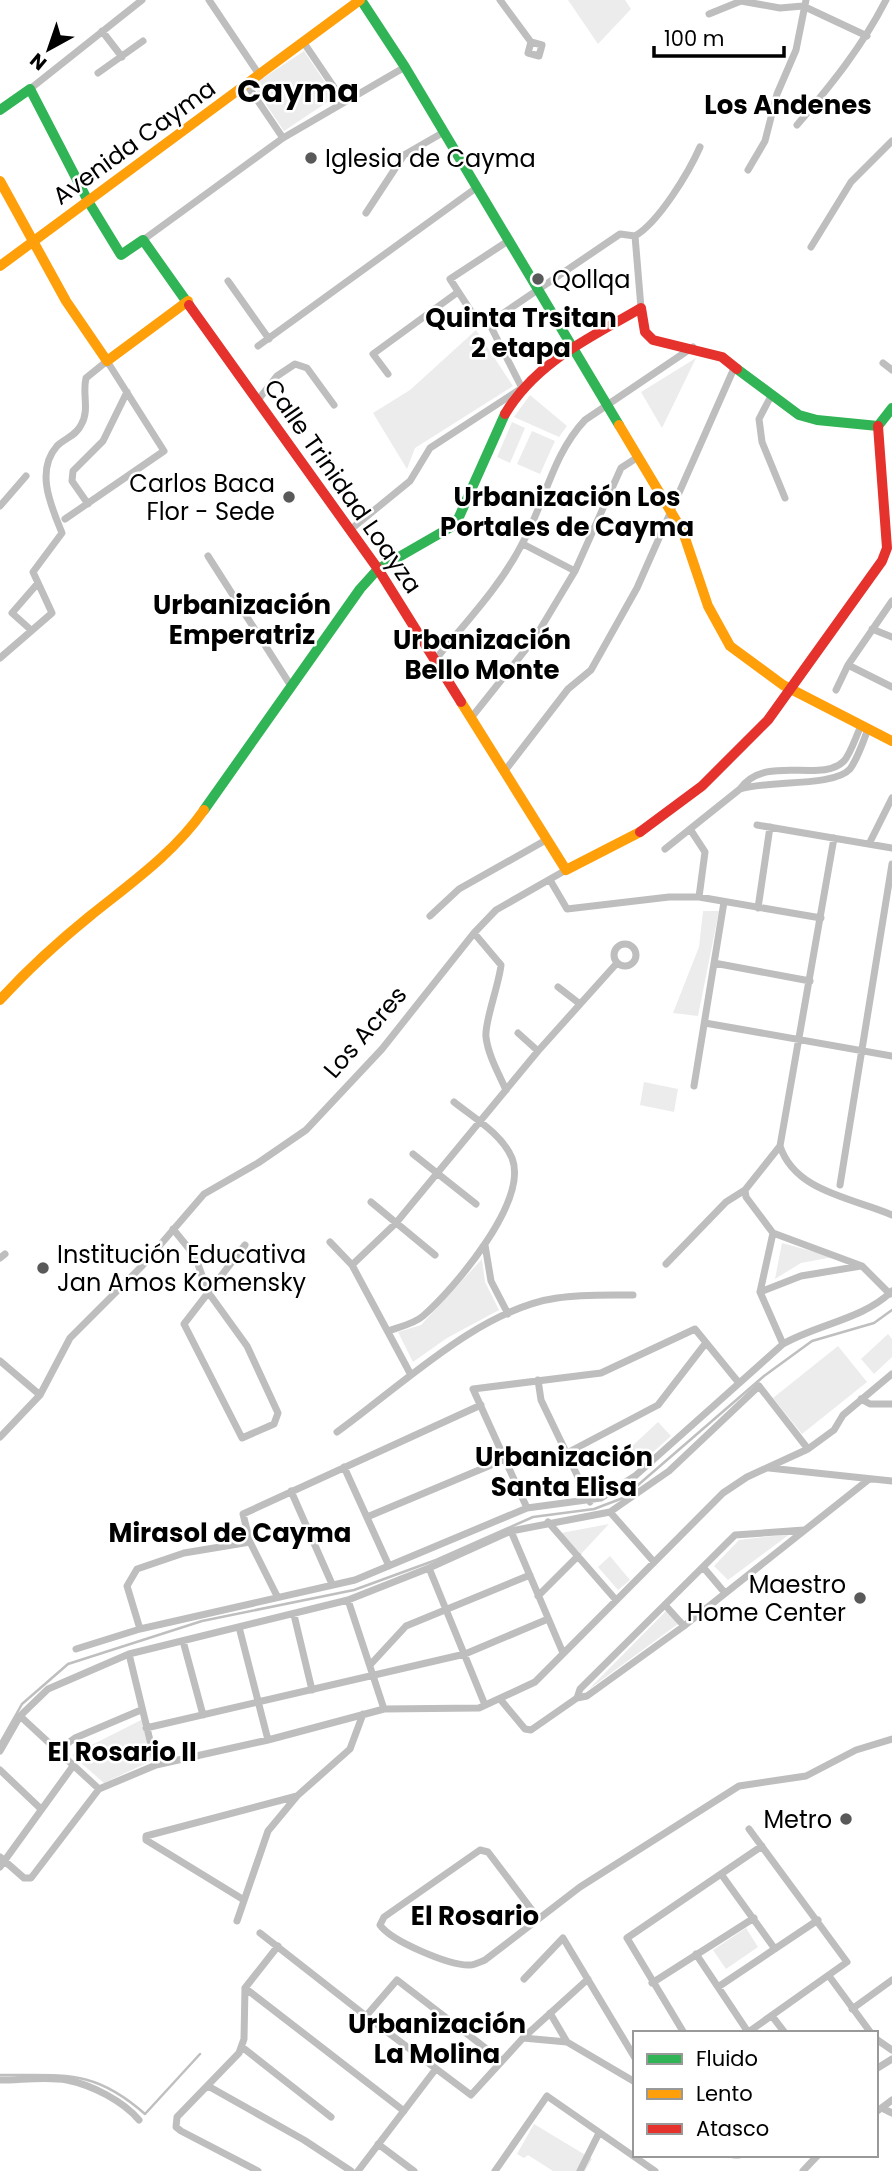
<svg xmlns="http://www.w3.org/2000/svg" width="892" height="2171" viewBox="0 0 892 2171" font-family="Poppins,sans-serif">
<rect width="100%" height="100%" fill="#fff"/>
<path fill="#ececec" d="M568,0H625L631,9L598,44Z
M304,51L335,97L284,131L253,85Z
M476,330L513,386L415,448L407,469L373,413L410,390Z
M696,358L662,428L641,392Z
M530,395L567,426L559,437L514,417Z
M512,422L525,428L510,463L497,457Z
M532,431L555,441L540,474L517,464Z
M703,911H719L698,1016L673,1013L699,947Z
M644,1082L678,1089L674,1112L640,1105Z
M782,1243L833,1257L801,1263L775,1279Z
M482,1259L485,1282L499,1310L447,1338L413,1362L398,1332L421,1325Z
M888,1334L892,1339V1357L874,1374L861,1359Z
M838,1346L867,1382L802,1434L773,1398Z
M658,1422L671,1436L642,1462L630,1448Z
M609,1524L581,1554L561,1533Z
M790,1534L728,1580L714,1566L739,1540Z
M610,1556L630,1580L618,1590L598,1567Z
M667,1610L678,1624L588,1690Z
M143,1719L153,1760L104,1783L72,1755Z
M746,1928L758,1947L726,1969L713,1950Z
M534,2124L592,2159L585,2171H553L528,2155L524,2158L517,2154Z"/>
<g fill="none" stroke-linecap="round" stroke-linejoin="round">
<path stroke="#bfbfbf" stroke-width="2.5" d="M0,1743L22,1704L68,1664L202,1621L354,1590L436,1560L533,1517L594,1509L623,1498L764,1376L812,1341L874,1323L892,1310
M0,2075C64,2076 93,2068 145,2114L200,2054"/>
<path stroke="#bebebe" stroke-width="7" d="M209,0L260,76
M500,0L531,42L542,45L539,56L528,53L531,42
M709,14L741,1L780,8L803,6L867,36
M102,31L122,57
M304,43L344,102
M98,73L143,41
M247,85L283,138
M30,89L142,0
M797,125C831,85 862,47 886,0
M748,170L765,141L777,94L796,50L806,0
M366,213L404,155L444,132
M635,236C659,222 689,172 700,147
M635,236L641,308
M143,240L283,138L405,67
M811,247L851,182L892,141
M228,281L269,339
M489,323L620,234L635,236
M258,346L476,188
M883,363L892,370
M388,374L373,354L458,292
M771,396L759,419L762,442L785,498
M258,400L277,376L295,364L307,368L334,405
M88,504L72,481L73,471L103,441L127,392
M0,506L26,476
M350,530L410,481L430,448L522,388L489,323L476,319L450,279L508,241
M523,544L575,571
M208,556L291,686
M872,629L892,637
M31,630L12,613L38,583
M536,636L575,571L621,468L638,457
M0,658L52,613L33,572L62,533C51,506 35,471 57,446C65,438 76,436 81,425C90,410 82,394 86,378L107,361L164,451L65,519
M435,660C465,623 500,587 522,544C545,503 552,455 585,420L693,347
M848,665L892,687
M836,690L848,665L892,601
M471,718L534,639
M504,772L568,689L591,670L637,588L735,366
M740,789C769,780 834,787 850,769C858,758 863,742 868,729
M757,825L892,848
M690,829L705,852L699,897
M834,838L780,1146C795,1192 853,1198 892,1215
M869,844L892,798
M665,849L740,789C766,753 821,784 844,761C851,753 856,736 861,726
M550,880L567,909L669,897H699L821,918
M758,908L770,827
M430,916L459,889L546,840
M474,933L501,965C499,985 484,1023 486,1037C488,1055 499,1074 506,1090
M614 955a11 11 0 1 1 22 0a11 11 0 1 1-22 0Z
M714,963L810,981
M558,987L580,1004
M705,1023L892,1056
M518,1033L538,1051
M694,1086L724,902
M413,1154L476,1204
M840,1185L892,864
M745,1190L746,1197L773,1233L862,1266L890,1294
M371,1202L435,1255
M173,1229L195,1256L208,1292L247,1346L278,1413L274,1424L242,1438L184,1324L245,1245
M773,1233L760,1292L783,1344
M330,1242L352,1265
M485,1245L491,1281L508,1314
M0,1258L5,1254
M666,1264L726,1202L745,1190L780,1146
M760,1292L801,1276L861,1266
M388,1331C399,1327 414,1324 423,1316C454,1289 529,1201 512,1158C502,1134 474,1118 454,1102
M0,1361L40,1395
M411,1375L352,1265L396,1223L538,1051L617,963
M538,1380L541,1400L590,1502
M861,1399L870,1404H892
M337,1432C400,1387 479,1309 557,1298C582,1294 608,1295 633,1295
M0,1437L40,1395L70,1338L142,1266L204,1194L258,1163L306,1130L382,1049L474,933L496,910L566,870
M567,1453L658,1405L705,1344
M344,1467L389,1566
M769,1468L892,1481
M291,1491L332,1584
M527,1508L473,1389L601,1373L695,1329L739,1383
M610,1512L654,1562
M367,1517L503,1460
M548,1522L616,1600
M511,1531L563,1653
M703,1567L725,1593
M429,1568L485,1705
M277,1596L250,1542L243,1514L481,1405
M538,1596L578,1556
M348,1600L384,1709
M665,1605L684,1626
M294,1615L312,1690
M239,1627L268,1740
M140,1629L127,1586L137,1569L184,1553L250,1542
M183,1641L203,1715
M76,1649L140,1629L355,1580L527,1508L601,1498L635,1476L783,1344C818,1324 864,1319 892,1291
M129,1654L156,1765
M370,1665L406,1626L530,1575
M577,1698L580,1689L735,1535L804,1530
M500,1699L525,1729L531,1730L577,1698L587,1696L684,1626L868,1480
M20,1716L99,1789
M146,1728L465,1654L548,1619
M0,1751L20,1716L48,1689L129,1654L348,1600L429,1568L511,1531L610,1512L669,1471L759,1386L808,1449
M57,1751L75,1738L141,1710
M0,1770L41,1809
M0,1857L24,1878H31L99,1789L156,1765L268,1740L384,1709L479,1708L535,1682L723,1493L747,1477L808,1449L834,1430L843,1415L892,1374
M0,1867L73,1766
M721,1874L775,1949
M244,1900L146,1840V1836L297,1796
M538,1918L488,1852L480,1850L384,1917L380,1925C391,1941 450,1966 470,1965C475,1965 480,1962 485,1960L580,1887L739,1786L806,1776L856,1750L892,1739
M237,1921L268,1831L297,1796L350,1749L363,1714
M260,1933L366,2016
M696,1954L748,2032
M829,1976L871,2033
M524,1979L563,1938L635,2058
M652,1983L754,1918
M718,1987L818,1920
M245,1988L404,2111
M852,2009L892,1980
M550,2013L567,2042
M772,2016L785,2033
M684,2033L627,1938L762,1846
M747,2033L847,1962L749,1829
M523,2038L567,2042L635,2082
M876,2039L892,2050
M242,2047L331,2117
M501,2060L397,1980L366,2016L471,2095L523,2038L588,1979
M876,2069L892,2059
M0,2080C21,2080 47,2076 67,2080C92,2085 123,2101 139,2120
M208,2086L304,2140L351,2171
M882,2108L892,2113
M876,2112L892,2100
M378,2144L414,2171
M734,2155H739
M258,2171L181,2131L176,2127L177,2117L239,2053L244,2039L245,1988L278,1946
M358,2171L435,2070
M495,2171L547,2096L655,2171
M580,2171L599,2133
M803,2171L818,2155"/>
<path stroke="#30b455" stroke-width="10" d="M361,0L405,67L619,425
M0,110L30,89L88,201L121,255L143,240L189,305
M737,369L799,415L817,420L878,426
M878,426L892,408
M204,810L360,589L378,569L451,527L459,517L505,414"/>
<path stroke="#ff9f0a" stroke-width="10" d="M0,181L66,301L107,361L188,301
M0,266L360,0
M619,425L683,532L708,606L730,646L783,685L892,741
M461,702L566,870L640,832
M0,1000C28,969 58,942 90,916C131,883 174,853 204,810"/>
<path stroke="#e5322d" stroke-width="10" d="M189,305L378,569L461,702
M505,414C537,361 590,338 641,308L645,332L653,340L722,357L737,369
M640,832L702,786L768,720L882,561L887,548L878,426"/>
</g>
<g fill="#595959" stroke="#fff" stroke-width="2.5">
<circle cx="311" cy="158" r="7"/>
<circle cx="538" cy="279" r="7"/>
<circle cx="289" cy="497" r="7"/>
<circle cx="43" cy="1268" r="7"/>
<circle cx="860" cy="1598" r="7"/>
<circle cx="846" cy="1819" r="7"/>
</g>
<g text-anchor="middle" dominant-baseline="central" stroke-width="5" stroke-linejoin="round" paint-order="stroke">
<g font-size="24" fill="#000" stroke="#fff">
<text transform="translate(134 142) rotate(-36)">Avenida Cayma</text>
<text transform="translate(343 486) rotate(55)">Calle Trinidad Loayza</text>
<text transform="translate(365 1032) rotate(-49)">Los Acres</text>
</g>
<g font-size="24" fill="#000" stroke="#fff" text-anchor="start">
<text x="325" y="158">Iglesia de Cayma</text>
<text x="552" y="279">Qollqa</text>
<text x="275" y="483" text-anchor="end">Carlos Baca<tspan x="275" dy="28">Flor - Sede</tspan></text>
<text x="57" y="1254">Institución Educativa<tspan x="57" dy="28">Jan Amos Komensky</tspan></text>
<text x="846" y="1584" text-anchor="end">Maestro<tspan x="846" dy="28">Home Center</tspan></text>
<text x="832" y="1819" text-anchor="end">Metro</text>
</g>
<g font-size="26" font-weight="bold" fill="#000" stroke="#fff">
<text x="788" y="105">Los Andenes</text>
<text x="521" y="318">Quinta Trsitan<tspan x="521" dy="30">2 etapa</tspan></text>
<text x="567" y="497">Urbanización Los<tspan x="567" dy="30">Portales de Cayma</tspan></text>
<text x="242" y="605">Urbanización<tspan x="242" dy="30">Emperatriz</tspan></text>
<text x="482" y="640">Urbanización<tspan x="482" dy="30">Bello Monte</tspan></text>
<text x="564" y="1457">Urbanización<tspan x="564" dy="30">Santa Elisa</tspan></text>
<text x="230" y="1533">Mirasol de Cayma</text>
<text x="122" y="1752">El Rosario II</text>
<text x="475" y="1916">El Rosario</text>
<text x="437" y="2024">Urbanización<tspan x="437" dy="30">La Molina</tspan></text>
</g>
<g font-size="32" font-weight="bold" fill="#000" stroke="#fff">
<text x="298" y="90">Cayma</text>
</g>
</g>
<rect x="633" y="2031" width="245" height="126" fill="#ffffff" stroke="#999999" stroke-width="2"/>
<rect x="647" y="2054" width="35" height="10" fill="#30b455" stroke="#999999" stroke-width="2"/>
<text x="696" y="2066" font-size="21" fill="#000000">Fluido</text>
<rect x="647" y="2089" width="35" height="10" fill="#ff9f0a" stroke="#999999" stroke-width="2"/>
<text x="696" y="2101" font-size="21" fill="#000000">Lento</text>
<rect x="647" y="2124" width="35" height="10" fill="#e5322d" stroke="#999999" stroke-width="2"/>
<text x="696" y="2136" font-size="21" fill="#000000">Atasco</text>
<g transform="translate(49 49) rotate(220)" stroke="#ffffff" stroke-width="5" paint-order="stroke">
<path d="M0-5L12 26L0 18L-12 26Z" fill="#000000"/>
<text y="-10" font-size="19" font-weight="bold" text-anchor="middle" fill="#000000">N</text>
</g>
<path d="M654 46v10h130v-10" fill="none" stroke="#000000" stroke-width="3.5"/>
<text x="664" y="46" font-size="21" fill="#000000" stroke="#ffffff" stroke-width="5" paint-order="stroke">100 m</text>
</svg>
